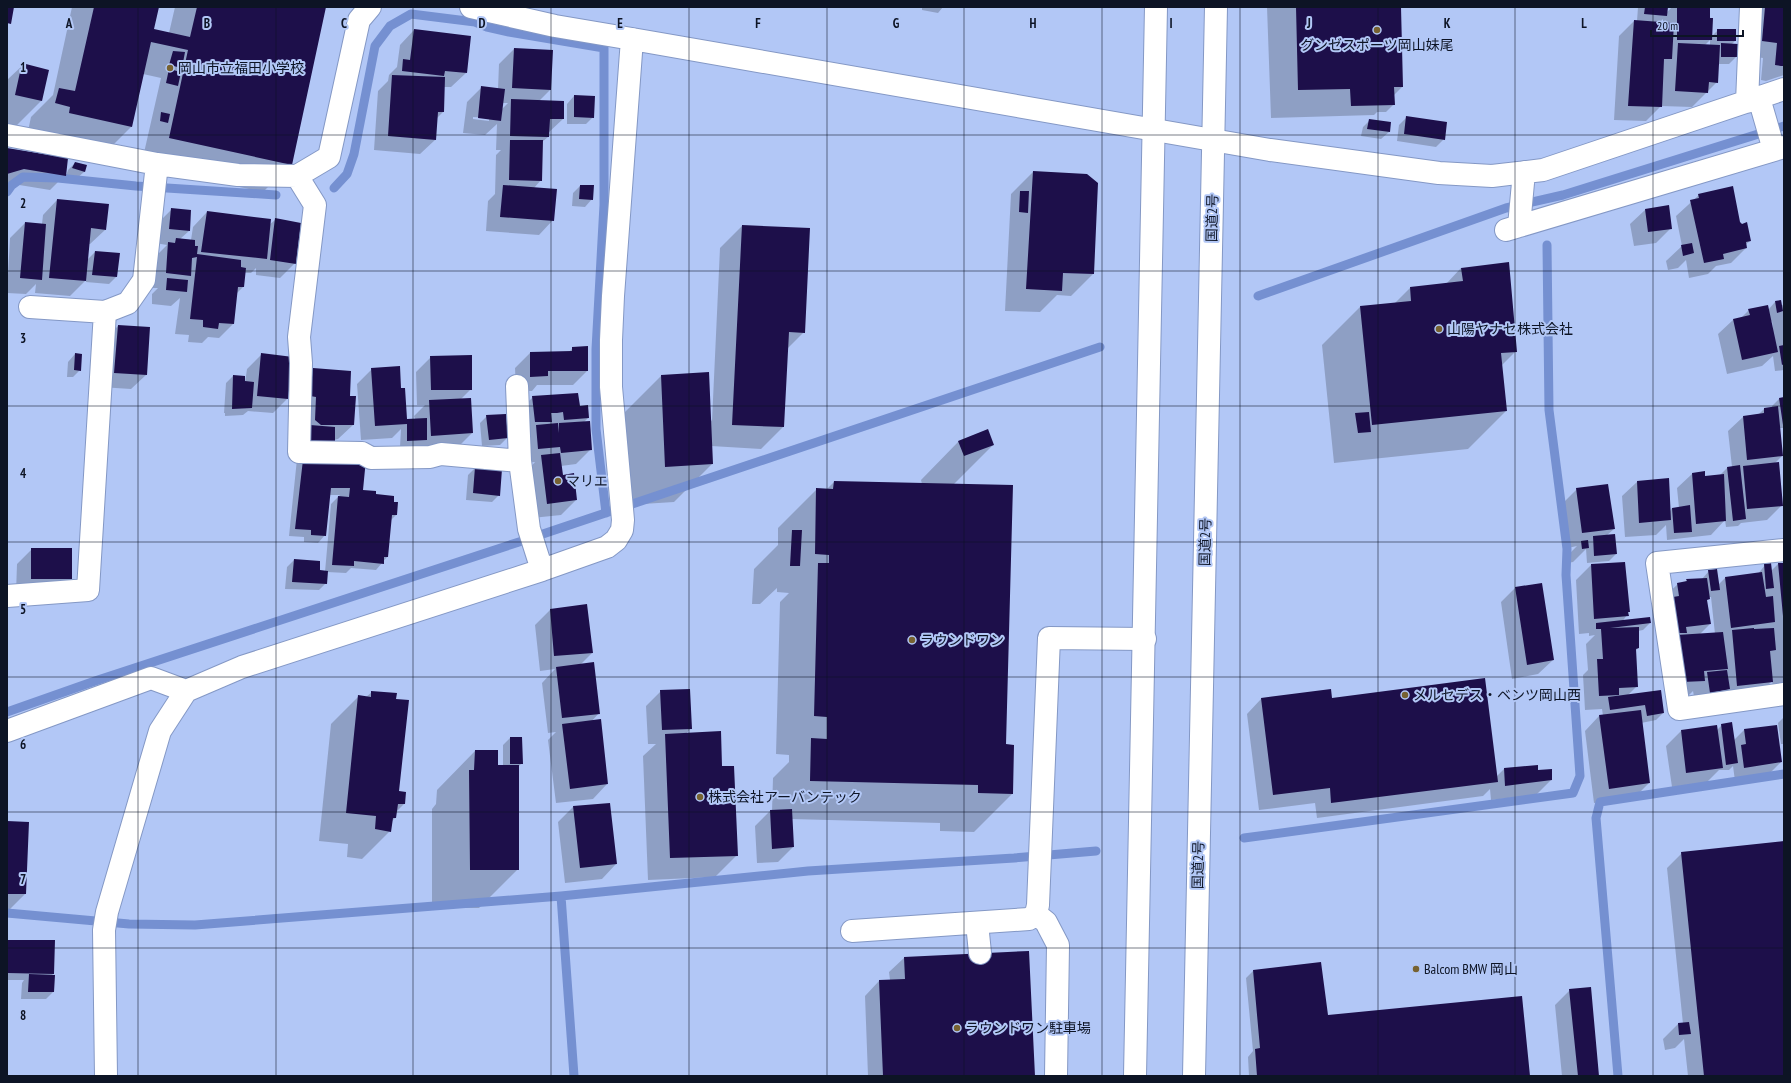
<svg xmlns="http://www.w3.org/2000/svg" width="1791" height="1083" viewBox="0 0 1791 1083" font-family="'PT Sans Narrow','Noto Sans JP',sans-serif">
<rect width="100%" height="100%" fill="#b2c7f6"/>
<path fill="#0003" fill-rule="evenodd" d="M72,7H158L153,30L169,33L175,7H325L291,164L263,192L141,166L161,78L143,74L131,127L103,155L28,131L31,117L53,95Z
M922,7H943L938,13L922,10Z
M1267,7H1400L1402,87L1393,96L1394,104L1386,112H1377L1374,115L1271,118Z
M1636,7H1667L1666,13L1672,7H1709L1712,36L1718,30L1735,41L1731,45L1736,57L1729,64H1718L1717,82L1692,107L1661,106L1646,121L1614,120L1619,36L1634,21H1637L1638,7ZM1663,19V23H1659ZM1710,40V45H1705Z
M1756,7H1784V75L1766,81L1761,80L1763,58L1748,56Z
M414,30L466,73L451,87H444L443,112L436,119L435,140L420,154L374,150L378,91L388,81L389,75L397,67L400,45Z
M514,49L550,90L539,101L563,119L548,133V137L542,142L541,180L534,188L553,220L539,235L486,231L488,201L495,194L496,155L501,150H496L497,124L485,135L463,133L467,102L482,87L498,89L499,64ZM502,103H508L501,110ZM473,117L489,118V121L473,119Z
M23,65L48,71L41,101L13,129L7,128V80Z
M574,96L593,117L586,124H567V104Z
M1407,117L1444,139L1436,147L1397,141L1399,125Z
M1370,120L1390,123L1389,132L1381,139L1361,136L1363,127Z
M7,149L65,175L50,190L7,183Z
M75,163L86,166L84,172L76,179L66,176L68,170Z
M1033,172L1093,274L1071,296L1057,295L1040,312L1005,311L1011,194Z
M580,186L592,199L585,207L572,206L573,193Z
M1699,195L1741,225L1750,241L1745,245L1746,248L1731,263L1716,266L1708,274L1689,278L1686,260L1678,268L1668,270L1666,261L1682,246L1676,216Z
M57,200L105,230L90,244H89L87,260L95,252L119,254L116,277L109,284L86,282V280L70,296L35,293L36,284L26,294L7,293L10,238L25,223L42,224L43,215Z
M1668,207L1671,228L1656,243L1634,246L1630,224L1645,210Z
M172,209L189,231L180,239L191,240L193,227L207,212L269,225L275,220L295,263L280,278L256,275V268L251,273H244L243,287L236,294L233,324L219,338L208,337L202,343L188,342L189,335L175,334L180,298L171,306L152,304V294L158,288H151L154,258L167,245L155,243L157,224Z
M742,226L804,332L787,349L783,427L761,449L711,446L712,464L674,502L627,505L623,414L661,376L712,421L720,248Z
M1461,268L1516,351L1501,366L1506,411L1468,449L1334,463L1322,345L1360,307L1394,304L1410,288L1446,284Z
M1775,302L1781,306L1784,304V370L1775,371L1773,356L1762,366L1727,374L1718,334L1733,320L1741,318L1749,310H1768ZM1772,321L1773,329H1772L1770,323Z
M118,326L146,375L131,389L100,387L103,341Z
M573,348L587,371L573,385H537L532,391H516L515,368L530,353L569,352Z
M75,354L80,370L73,377H67L68,362Z
M262,354L287,399L273,413L248,411L243,415L225,416V413H224L226,383L233,376L245,383L247,369Z
M431,357L471,389L461,399L472,433L457,448L400,447L401,429L392,438L361,440L357,384L372,369L401,389L406,421L415,419L414,416L425,405H417L416,372Z
M313,369L349,397L353,425L338,439L302,448L299,384Z
M533,397L579,407L588,418L583,423L591,449L576,464L561,466L562,476L576,500L561,515L532,518L527,471L535,462L524,463L518,412Z
M1784,398V428H1779L1782,456L1774,464L1781,506L1767,520L1741,523L1738,526L1726,527L1725,520L1711,535L1684,538L1667,540L1666,525L1656,535L1625,537L1622,496L1637,482L1668,480L1670,511L1672,508H1679L1677,488L1692,474L1704,477L1720,475L1727,468L1732,467L1728,431L1743,417L1758,415L1764,409L1772,408V406L1779,399Z
M487,416L507,438L500,445L482,446L480,423Z
M959,441L993,445L953,485L1005,745L1012,794L974,832L940,831V823L791,819L793,847L778,862L757,863L755,826L770,811H772L773,778L789,762V755L776,754L780,602L789,593L777,592V588L760,604H752L754,569L778,545V528L817,489L826,490L834,482L922,484L921,480Z
M297,459L362,491L397,503L396,515L390,521L387,557L376,570L351,568L346,573L327,572L326,583L319,590L285,589L287,567L294,560L319,571L325,572L331,504L340,495H329L325,535L318,543L304,542V537L289,536Z
M475,468L499,495L492,502L466,500L468,475Z
M1577,489L1614,529L1606,536L1616,554L1609,561L1587,563L1586,549L1573,562L1568,563L1567,556L1577,546L1568,548L1562,504Z
M32,549L71,579L56,594L16,593L17,564Z
M1778,564H1784V685L1773,686L1772,681L1757,696L1696,707L1693,691L1689,695L1668,697L1663,598L1678,584L1684,583L1687,580L1702,579L1709,571L1718,585L1725,578L1758,574L1765,565L1771,571ZM1709,597H1711L1715,634L1699,635L1710,624L1706,601Z
M1591,565L1629,612L1622,622L1650,623L1643,630L1638,631V648L1635,651L1637,686L1628,695L1663,713L1656,720L1641,723L1649,783L1634,798L1594,803L1585,731L1599,716H1603L1602,709L1585,710L1583,675L1588,670L1586,644L1595,635L1589,636V633L1579,634L1576,580Z
M1515,588L1553,660L1538,674L1512,679L1501,602Z
M586,605L592,653L580,665L599,713L591,722L607,784L593,799L556,803L548,740L556,732L548,733L542,683L555,669L540,671L535,625L550,610Z
M661,691L691,728L686,734L721,767L737,855L715,877L648,880L643,756L656,744H648L646,706Z
M372,692L398,792L404,804L396,812L395,818L391,822L390,831L362,859L347,857L348,844L319,841L331,724L359,696L366,697Z
M1261,699H1331L1497,776L1504,769L1551,780L1536,795L1491,800L1490,789L1483,796L1317,818L1315,803L1259,810L1247,714Z
M1784,717V744H1781L1778,723Z
M1722,725L1734,740L1744,730L1776,726L1781,762L1766,777L1735,781L1733,766L1729,770H1719L1707,782L1672,787L1666,746L1681,731L1716,726L1717,730Z
M510,738L522,763L518,767V869L479,908H432V809L436,804L437,790L475,751L497,766H503V745Z
M609,804L616,864L602,879L565,883L558,822L573,807Z
M7,822L25,894L10,909H7Z
M1784,842V1076H1688L1684,1039L1675,1048L1665,1050L1663,1039L1678,1024H1683L1667,868L1682,853Z
M7,941L53,974L51,976L53,992L46,999H21L22,983L24,980H7Z
M1028,952L1034,1076H868L865,996L879,981L890,980L889,972L904,958Z
M1253,971L1327,1016L1529,1076H1249L1248,1057L1253,1051L1246,978Z
M1570,990L1598,1076H1562L1555,1005Z"/>
<g fill="none" stroke-linecap="round" stroke-linejoin="round">
<path stroke="#7590d1" stroke-width="9" d="M334,188L347,174L354,154L375,46L390,26L411,14L475,22L487,27L509,32L604,48V205L596,349V429L606,513
M7,192L12,185L23,177L58,178L136,186L276,195
M1258,296L1506,208L1563,195L1784,126
M7,712L95,681L519,542L1100,347
M1244,838L1573,793L1580,776L1566,575L1567,549L1549,410L1547,245
M561,896L574,1076
M7,913L129,924L195,925L561,896L808,871L1014,858L1096,851
M1618,1076L1596,818L1600,802L1784,774"/>
</g>
<path fill="#1d0f4a" d="M7,7H14L11,24L7,23Z
M94,7H159L154,29L190,37L197,7H326L292,165L169,138L188,50L151,42L132,127L69,113L70,107L55,103L59,88L75,91Z
M1296,7H1401L1403,87H1394L1395,105L1351,106L1350,89L1298,90Z
M1645,7H1668L1667,16L1644,14Z
M1677,7H1710V18H1713L1712,40H1677Z
M1765,7H1784V66H1781L1775,65L1777,43L1762,41Z
M1634,20L1674,23L1672,59H1664L1662,107L1628,106Z
M414,29L471,36L467,73L445,71L444,76L402,71L403,59L410,60Z
M1717,29H1736V41H1717Z
M1678,43L1720,45L1718,83L1709,82L1708,93L1675,91Z
M1721,43L1738,44L1737,57H1721Z
M514,48L553,50L551,90L512,88Z
M173,51L185,52L182,68L169,65Z
M22,63L49,70L42,101L15,95Z
M169,69L181,72L178,86L166,83Z
M392,75L445,77L444,112H438L436,140L388,136Z
M481,86L505,89L501,121L478,118Z
M574,95L595,96L594,118L574,117Z
M511,99L564,101V119H550L549,137L510,136Z
M161,112L170,114L168,123L160,121Z
M1406,116L1447,122L1445,140L1404,134Z
M1369,119L1391,122L1390,132L1367,129Z
M510,140H543L542,181L509,180Z
M7,148L68,158L66,176L24,169L7,174Z
M75,162L87,165L85,172L72,168Z
M1033,171L1087,174L1098,183L1094,274L1063,273L1062,291L1026,289Z
M503,185L557,189L554,221L500,217Z
M580,185H594L593,200L579,199Z
M1733,186L1740,222L1742,224L1747,222L1751,241L1746,242L1747,248L1723,254L1724,259L1704,263L1690,200L1699,198L1698,194Z
M1020,191H1029L1028,213L1019,212Z
M57,199L109,204L106,230L91,228L86,281L49,278Z
M1669,205L1672,229L1648,232L1645,209Z
M171,208L191,210L190,231L169,229Z
M207,211L271,219L267,259L201,252Z
M275,218L301,223L296,264L270,260Z
M25,222L46,224L42,280L20,278Z
M742,225L810,228L805,333L789,332L784,427L732,425Z
M176,238L195,240V246H198L197,254L241,260V267L246,268L244,287H238L234,324L219,323L218,329L203,327V320L190,319L197,257L192,258L191,276L166,273L168,242L175,243Z
M1692,243L1694,253L1683,256L1681,245Z
M95,251L120,253L117,277L92,275Z
M1509,262L1517,352L1501,353L1507,411L1372,425L1360,306L1411,301L1410,287L1463,281L1461,268Z
M167,278L188,280L187,292L166,290Z
M1781,300L1783,311L1777,313L1775,301Z
M1768,305L1778,352L1742,360L1733,319L1750,315L1748,309Z
M118,325L150,327L147,375L114,373Z
M1784,345V364L1782,365L1779,346Z
M588,346V371H548V376L530,377V352L572,351V347Z
M75,353L82,354L81,371L74,370Z
M261,353L293,357L288,399L257,396Z
M472,355V390H431L430,356Z
M400,366L401,388H405L407,419L427,418V440L407,441V424L375,426L371,368Z
M313,368L351,371L350,396H356L354,425H321L315,420L316,397L310,396Z
M709,372L713,464L665,467L661,375Z
M233,375L245,376V381L254,382L252,408L232,409Z
M578,393L580,406L588,405L589,418L564,420L563,412L557,413H551L552,422H535L532,396Z
M1784,397V425H1783L1779,398Z
M471,398L473,433L431,436L429,400Z
M1778,406L1783,456L1747,460L1743,416L1764,413V408Z
M1369,412L1371,432L1358,433L1355,413Z
M506,414L508,438L489,440L486,415Z
M590,421L592,450L561,453L560,447L538,449L536,425L558,423L559,433V423Z
M310,425L335,427V443L308,441Z
M988,429L994,445L964,456L958,441Z
M304,451L366,459L363,490L376,491V494L394,496V502H398L397,515H392L388,557H384V564L354,561V566L332,565L338,496L349,497L350,488H331L326,536L311,535V530L295,529Z
M560,453L563,475L574,473L577,500L547,504L541,455Z
M1779,462L1783,506L1747,509L1743,466Z
M1740,465L1746,519L1733,521L1727,467Z
M475,467L502,469L500,496L473,493Z
M1705,471V476L1724,474L1726,521L1696,524L1692,473Z
M1669,478L1671,520L1639,523L1637,481Z
M834,481L1013,485L1006,744L1014,745L1013,794L978,793V785L810,781L811,738L827,739V717L814,716L818,563H829V555L815,554L816,488L833,489Z
M1608,484L1615,529L1582,533L1576,488Z
M1690,505L1692,532L1674,533L1672,508Z
M792,530H802L800,566H790Z
M1615,534L1617,554L1594,556L1593,536Z
M1588,540L1589,548L1582,549L1581,541Z
M31,548H72V579H31Z
M294,559L320,561V570L328,571L327,584L292,582Z
M1625,562L1630,612H1628L1629,616L1594,619L1591,564Z
M1771,563L1774,588L1766,589L1764,564Z
M1778,563H1784V616H1783Z
M1717,569L1720,590L1711,591L1708,570Z
M1762,572L1766,597L1773,596L1775,622L1731,628L1725,577Z
M1707,578L1710,599L1707,600L1711,624L1686,627L1687,633H1677L1673,597L1679,596L1677,583L1687,581L1686,579Z
M1542,583L1554,660L1527,665L1515,587Z
M587,604L593,653L554,656L550,609Z
M1650,617L1651,623L1610,628L1639,627V648L1636,649L1638,687L1619,688V695L1599,696L1597,659H1603L1601,629H1596V623Z
M1754,628V629L1774,628L1776,650L1770,651L1773,682L1737,686L1732,630Z
M1723,632L1728,669L1704,671L1705,681L1682,682L1677,635Z
M594,662L600,714L562,718L556,667Z
M1727,670L1730,689L1710,693L1707,672Z
M1485,678L1498,782L1331,803L1330,788L1273,795L1261,698L1331,689L1332,698Z
M690,689L692,729L662,730L660,690Z
M1661,690L1664,713L1647,716L1645,705L1610,710L1608,697Z
M371,691L397,693L396,699L409,700L399,791L406,792L405,804H398L396,818H393L391,832L375,829L376,816L346,813L358,695L371,697Z
M1641,710L1650,783L1609,789L1599,715Z
M601,719L608,784L570,789L562,724Z
M1732,722L1738,763L1726,765L1721,724Z
M1717,725L1723,768L1686,773L1681,730Z
M1777,725L1782,762L1744,768L1741,745L1746,744L1744,729Z
M721,731L722,766H734L738,856L670,858L665,734Z
M510,737H522L523,764H510Z
M475,750H498V765H519V870H470L469,770H474Z
M1538,765V770L1552,769V780L1505,786L1504,768Z
M610,803L617,864L580,868L573,806Z
M792,809L794,847L772,849L770,810Z
M7,821L29,822L26,894H7Z
M1784,841V1076H1704L1681,852Z
M7,940H55L54,974L7,973Z
M1029,951L1035,1076H883L879,980L905,979L904,957Z
M1321,962L1328,1015L1522,996L1530,1076H1257L1255,1049L1260,1048L1253,970Z
M29,974L55,975L54,992H28Z
M1591,987L1599,1076H1578L1569,989Z
M1689,1022L1691,1034L1679,1035L1678,1023Z"/>
<g fill="none" stroke-linecap="round" stroke-linejoin="round">
<defs>
<path id="minor" d="M471,7L555,26L632,39L1270,150L1439,173L1492,176L1543,170L1784,89
M1759,98L1774,150
M1747,102L1751,7
M7,135L157,164L238,175L297,176L329,157L359,20L370,7
M297,176L315,205L299,337L301,363L299,452L362,453L371,458L430,457L441,454L520,461
M1519,226L1524,172
M1506,230L1784,147
M30,307L105,312
M517,386L520,461L529,529L542,570
M1784,550L1657,563L1679,709L1784,694
M7,596L88,590L105,312L128,303L144,280L157,164
M7,731L151,678L186,691
M977,923L980,953
M852,931L1029,919L1036,914
M106,1076L104,930L107,912L160,731L186,691L242,667L542,570L607,547L616,540L622,530L623,520L611,387V340L613,296L632,39
M1056,1076L1058,945L1046,922L1036,914L1038,905L1049,638L1145,639"/>
<path id="highway" d="M1135,1076L1156,7
M1194,1076L1216,7"/>
</defs>
<use href="#minor" stroke="#8498c5" stroke-width="24"/>
<use href="#highway" stroke="#8498c5" stroke-width="24"/>
<use href="#minor" stroke="#fff" stroke-width="22"/>
<use href="#highway" stroke="#fff" stroke-width="22"/>
</g>
<path fill="none" stroke="#0d1425" stroke-width="1" stroke-opacity="0.55" d="M138,7V1076M276,7V1076M413,7V1076M551,7V1076M689,7V1076M827,7V1076M964,7V1076M1102,7V1076M1240,7V1076M1378,7V1076M1515,7V1076M1653,7V1076M7,135H1784M7,271H1784M7,406H1784M7,542H1784M7,677H1784M7,812H1784M7,948H1784"/>
<g fill="#776231" stroke="#b2c7f6" stroke-width="1.5">
<circle cx="1377" cy="30" r="4"/>
<circle cx="170" cy="68" r="4"/>
<circle cx="1439" cy="329" r="4"/>
<circle cx="558" cy="481" r="4"/>
<circle cx="912" cy="640" r="4"/>
<circle cx="1405" cy="695" r="4"/>
<circle cx="700" cy="797" r="4"/>
<circle cx="1416" cy="969" r="4"/>
<circle cx="957" cy="1028" r="4"/>
</g>
<g text-anchor="middle" dominant-baseline="central" stroke-width="4" stroke-linejoin="round" paint-order="stroke">
<g font-size="14" fill="#0d1425" stroke="#b2c7f6" text-anchor="start">
<text x="1377" y="45" text-anchor="middle">グンゼスポーツ岡山妹尾</text>
<text x="178" y="68">岡山市立福田小学校</text>
<text x="1447" y="329">山陽ヤナセ株式会社</text>
<text x="566" y="481">マリエ</text>
<text x="920" y="640">ラウンドワン</text>
<text x="1413" y="695">メルセデス・ベンツ岡山西</text>
<text x="708" y="797">株式会社アーバンテック</text>
<text x="1424" y="969">Balcom BMW 岡山</text>
<text x="965" y="1028">ラウンドワン駐車場</text>
</g>
<g font-size="14" fill="#0d1425" stroke="#b2c7f6">
<text transform="translate(1212 218) rotate(-89)">国道2号</text>
<text transform="translate(1205 542) rotate(-89)">国道2号</text>
<text transform="translate(1198 865) rotate(-89)">国道2号</text>
</g>
</g>
<g font-size="13" text-anchor="middle" font-weight="bold" fill="#0d1425" stroke="#b2c7f6" stroke-width="4" stroke-linejoin="round" paint-order="stroke">
<text x="69" y="28">A</text>
<text x="207" y="28">B</text>
<text x="344" y="28">C</text>
<text x="482" y="28">D</text>
<text x="620" y="28">E</text>
<text x="758" y="28">F</text>
<text x="896" y="28">G</text>
<text x="1033" y="28">H</text>
<text x="1171" y="28">I</text>
<text x="1309" y="28">J</text>
<text x="1447" y="28">K</text>
<text x="1584" y="28">L</text>
<text x="23" y="72">1</text>
<text x="23" y="208">2</text>
<text x="23" y="343">3</text>
<text x="23" y="478">4</text>
<text x="23" y="614">5</text>
<text x="23" y="749">6</text>
<text x="23" y="884">7</text>
<text x="23" y="1020">8</text>
</g>
<rect width="1791" height="1083" fill="none" stroke="#0d1425" stroke-width="16"/>
<path d="M1651 30v6h92v-6" fill="none" stroke="#0d1425" stroke-width="2"/>
<text x="1657" y="30" font-size="12" fill="#0d1425" stroke="#b2c7f6" stroke-width="3" paint-order="stroke">20 m</text>
</svg>
